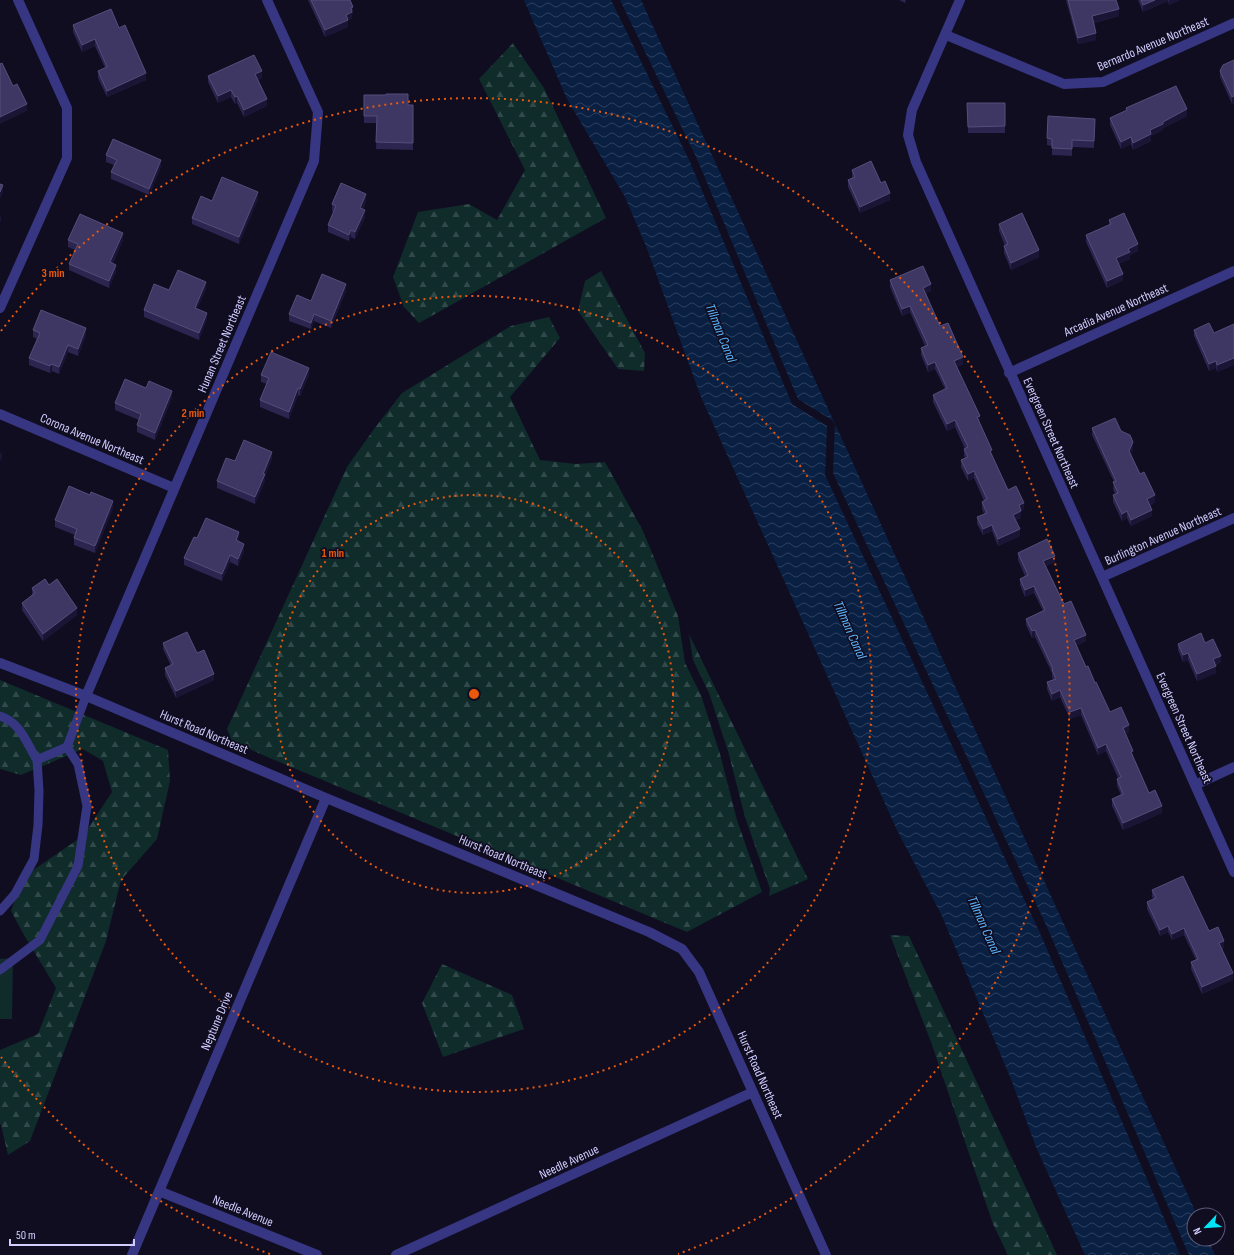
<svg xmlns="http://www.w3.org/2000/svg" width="1234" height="1255" viewBox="0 0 1234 1255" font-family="'Sofia Sans Condensed',sans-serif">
<defs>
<pattern id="forest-firs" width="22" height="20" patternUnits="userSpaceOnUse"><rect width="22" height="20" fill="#0f2b2a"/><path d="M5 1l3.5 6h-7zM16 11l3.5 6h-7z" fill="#31494a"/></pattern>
<pattern id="water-waves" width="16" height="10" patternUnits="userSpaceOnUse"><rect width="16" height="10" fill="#0a2043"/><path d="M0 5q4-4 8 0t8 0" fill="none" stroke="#2d3f5f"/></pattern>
</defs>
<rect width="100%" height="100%" fill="#100d21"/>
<path fill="url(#forest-firs)" d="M513,43L544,88L606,218L419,323L404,307L393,277L418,212L469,204L497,220L525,170L479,79Z
M601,271L645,353L644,371L618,369L578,311L585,281Z
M549,317L560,338L510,397L540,460L576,464L605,462L643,531L678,616L685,663L701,695L720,754L737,820L762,892L687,932L265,756L232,741L227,729L347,467L374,429L402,393L511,326Z
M689,634L808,879L769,896L770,889L745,817L728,751L709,693L693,660Z
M0,680L168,750L170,781L157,839L121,880L106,941L30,1141L8,1155L1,1125L0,1124V1050L38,1034L56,988L24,935L11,911L23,877L83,836L112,792L103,761L83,749L21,775L0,769Z
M890,935L909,936L1057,1255H1008L993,1224L931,1042Z
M442,964L512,995L524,1029L443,1057L422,1003Z"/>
<path fill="#0f2b2a" d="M13,958L12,1019H0V959Z"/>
<path fill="url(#water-waves)" d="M524,0H611L690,162L792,404L827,426L825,475L1039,931L1180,1255H1085L1036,1147L1011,1079L941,914L897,830L701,397L646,246L625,197L567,99Z
M620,0H641L1197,1215H1194V1239H1208L1215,1255H1189L1047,927L833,473L835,424L832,420L798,399L697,159Z"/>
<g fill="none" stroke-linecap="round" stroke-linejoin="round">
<path stroke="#373682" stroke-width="9" d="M0,716C21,723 26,742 37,760L67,747L86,696
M0,911L15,894L34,859L38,825L39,791L37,760
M0,970L40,940L78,866L87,806L78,764L67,747"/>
<path stroke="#373682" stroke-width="10" d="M960,0L912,110L908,135L916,162L1234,872
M946,35L1064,84L1103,82L1234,23
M0,308L67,158V108L18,0
M1009,373L1234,271
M0,414L174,488
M1102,577L1234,518
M0,663L86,696L326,798L649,932L682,949L699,972L826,1255
M86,696L314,161L318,112L267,0
M1195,785L1234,767
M159,1191L317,1255
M132,1255L326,798
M396,1255L753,1092"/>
</g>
<path fill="#2c2550" d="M308,0H350L353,14H352V18L348,20V27L325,37Z
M899,0H906L905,3Z
M1066,0H1116L1119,16L1094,23L1096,40L1078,44Z
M1138,0H1180L1169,5L1168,1L1143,12Z
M73,25L119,28L146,80L107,97L98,78V71L105,68L95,46L82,52L73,32Z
M1234,60V103L1232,104L1220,77V71Z
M208,76L262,78L258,80L267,106L244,117L237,103L235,104L231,97L218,103L208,82Z
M364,95L408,105H413V150L376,149L377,123H364Z
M967,103H1005V133H968Z
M1126,108L1187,116L1163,128V130L1151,136V141L1133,150L1131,144L1121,149L1110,125V118L1126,111Z
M1095,126L1094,148L1072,147V156L1052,155V146L1047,145V138Z
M106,155L161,167L149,195L111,179V172L114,165L106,162Z
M852,170L881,183L890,200L860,213L848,187V180L852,178Z
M258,199L239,244L192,224V218L212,201Z
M366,201L363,209L365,217L355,239L351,237L349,241L328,232V225L334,212L332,211V204Z
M1109,220L1138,251L1130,255V259L1118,264L1123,280L1107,288L1086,242V235L1109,225Z
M999,224L1039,257L1011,270L1004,253V246H1005L999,231Z
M68,240H123L113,263L116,272L109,288L69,270V264L75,250L68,247Z
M890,280L931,291L926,293L940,326L963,364L957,367L980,423L992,455L1008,490L1024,509L1021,511V518L1016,520L1020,536L998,546L992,531L983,535L977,524V517L984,514L982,509V502L984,501L974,478L968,481L961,467V460L965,458L964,456V449H965L955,427L947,431L933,402V395L945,389L935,369L928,372L921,355V348L925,346L910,312L902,316L890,287Z
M206,289L197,309L207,319L199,340L144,317V310L169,290Z
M346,291L331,328L314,321L311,329L289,321V314L311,301Z
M1234,324V365L1217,372L1216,368L1209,371L1194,336V330L1214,333Z
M33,330L86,335L78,356L68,352L59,374L52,371L50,373L29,365V358L37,339L33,337Z
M261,375H309L300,396L298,395L289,419L260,407V400L267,384L261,382Z
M172,398L155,440L137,432V425L139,420L115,410V403Z
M1092,428L1121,431L1133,449L1131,454L1140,474L1155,502L1150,505L1152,516L1131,526L1127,518L1122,521L1113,502V495L1115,494L1113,489L1114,482L1092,435Z
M272,459L265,476V481L255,504L217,488V481L235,461Z
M113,508L95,553L74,545V538L75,535L55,527V520Z
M197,538L239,539L238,541L244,551L238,566L230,562L222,581L184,565V558Z
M1018,553L1055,562L1046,566L1064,604L1086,641L1076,646L1086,667L1110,712L1129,732L1125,734L1133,756L1149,793L1162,813L1123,830L1112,806V799L1121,795L1117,786V779L1118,778L1106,751L1098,755L1081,715L1070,719L1060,697L1052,701L1047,689V682L1053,680L1052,677V673L1035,637L1032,638L1026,625V619L1043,611L1034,593L1025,597L1020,585V579L1025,576L1018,560Z
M32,588L77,615L43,641L22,610V603L32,596Z
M163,643L197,653L214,680L176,698L165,675V668L171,666L163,649Z
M1205,643L1221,662L1216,665V673L1197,681L1188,660L1183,662L1178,650V644Z
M1152,890L1209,931L1224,948L1222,949L1233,980L1202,994L1191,969V962L1196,960L1184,935L1172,940L1168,932L1160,936L1147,909V902L1153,899L1152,897Z"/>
<path fill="#1a1435" d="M1155,0H1168V1L1143,12V5Z
M1169,0H1180L1169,5Z
M353,7V14H352V18L348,20V27L325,37V30L346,15L351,8Z
M1119,9V16L1092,23V16Z
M1096,33V40L1078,44V38Z
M95,39V46L82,52V45Z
M262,71V78L255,81V74Z
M146,73V80L107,97V91Z
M231,90V97L218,103V96Z
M237,96V103L235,104V97Z
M1234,96V103L1232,104V97Z
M267,99V106L244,117V110Z
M27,104V111L0,124V117Z
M1187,109V116L1163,128V130L1151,136V141L1133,150V143L1150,130L1163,122Z
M1131,137V144L1121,149V142Z
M161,160V167L149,195V189Z
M3,185V192L0,199V192Z
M258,192V199L239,244V237Z
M890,193V200L860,213V207Z
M366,194V201L360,214V208Z
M365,210V217L355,239V232Z
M1,214V221L0,223V217Z
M351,230V237L349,241V235Z
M123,233V240L110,269V262Z
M1138,244V251L1130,255V259L1116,265V258L1128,249Z
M1039,250V257L1011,270V263Z
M116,265V272L109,288V281Z
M1123,274V280L1107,288V281Z
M206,282V289L195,314V308Z
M346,284V291L331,328V321Z
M931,284V291L923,295V288Z
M910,306V312L902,316V309Z
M207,313V319L199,340V333Z
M314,314V321L311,329V323Z
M86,328V335L78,356V349Z
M68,345V352L59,374V367Z
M963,357V364L954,368V361Z
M1234,358V365L1217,372V365Z
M1216,361V368L1209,371V364Z
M935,362V369L928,372V365Z
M52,364V371L50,373V366Z
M309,368V375L300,396V389Z
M298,388V395L289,419V412Z
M172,391V398L155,440V433Z
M980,416V423L977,417Z
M955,420V427L947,431V424Z
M1133,442V449L1129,458V451Z
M0,448V454L2,451V458L0,462Z
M272,452V459L265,476V481L255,504V497L263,474Z
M974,471V478L968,481V474Z
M1155,495V502L1147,506V499Z
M113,501V508L95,553V546Z
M1024,503V509L1019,512V505Z
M1152,510V516L1131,526V520Z
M1021,511V518L1013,522V515Z
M1127,511V518L1122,521V514Z
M992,525V531L983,535V529Z
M1020,529V536L998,546V539Z
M239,532V539L236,547V540Z
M244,544V551L238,566V559Z
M230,555V562L222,581V574Z
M1055,556V562L1043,568V561Z
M1034,586V593L1025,597V590Z
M77,608V615L43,641V634Z
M1035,630V637L1032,638V631Z
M1086,635V641L1074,647V640Z
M1188,653V660L1183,662V655Z
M1221,656V662L1213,666V659Z
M1216,666V673L1197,681V674Z
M214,674V680L176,698V691Z
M1060,690V697L1052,701V694Z
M1081,708V715L1070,719V712Z
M1129,725V732L1123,735V728Z
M1106,744V751L1098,755V748Z
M1162,806V813L1123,830V823Z
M1168,926V932L1160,936V930Z
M1184,928V935L1172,940V934Z
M1224,941V948L1219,950V943Z
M1233,973V980L1202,994V987Z"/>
<path fill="#3e3763" stroke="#554e7b" d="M311,0H350L353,7L351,8L352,12L346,15L348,20L325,30Z
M1068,0H1116L1119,9L1092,16L1096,33L1078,38Z
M1141,0H1155L1143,5Z
M111,9L119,28L125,25L146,73L107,91L98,71L107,67L95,39L82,45L73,25Z
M254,55L262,71L255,74L267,99L244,110L237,96L235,97L231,90L218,96L208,76Z
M1234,60V96L1232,97L1220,71L1223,65Z
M2,63L13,86L17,84L27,104L0,117V64Z
M1176,86L1187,109L1163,122V124L1150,130L1151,134L1133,143L1131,137L1121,142L1110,118L1127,110L1126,108Z
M386,94H408V105H413V143L376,142L377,116H364V95H386Z
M967,103H1005V126L968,127Z
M1048,116L1095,119L1094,141L1072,140V149L1052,148V139L1047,138Z
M113,139L161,160L149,189L111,172L117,160L106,155Z
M871,161L881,183L885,181L890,193L860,207L848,180L855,177L852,170Z
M222,177L258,192L239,237L192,218L201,196L212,201Z
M341,183L366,194L360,208L365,210L355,232L351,230L349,235L328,225L336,206L332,204Z
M0,184L3,185L0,192Z
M1022,213L1039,250L1011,263L1004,246L1008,244L999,224Z
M1124,213L1138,244L1128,249L1130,252L1116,258L1123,274L1107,281L1086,235L1111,224L1109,220Z
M80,214L123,233L110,262L116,265L109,281L69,264L78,244L68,240Z
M923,266L931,284L923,288L940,326L948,323L963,357L954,361L980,416L977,417L992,450L990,451L1008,490L1016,486L1024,503L1019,505L1021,511L1013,515L1020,529L998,539L992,525L983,529L977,517L987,513L982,502L987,499L974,471L968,474L961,460L968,457L964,449L968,447L955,420L947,424L933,395L947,388L935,362L928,365L921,348L928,345L910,306L902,309L890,280Z
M178,270L206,282L195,308L207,313L199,333L144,310L154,284L169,290Z
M322,274L346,284L331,321L314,314L311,323L289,314L297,295L311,301Z
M41,310L86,328L78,349L68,345L59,367L52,364L50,366L29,358L40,333L33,330Z
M1209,323L1214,333L1234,324V358L1217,365L1216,361L1209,364L1194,330Z
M271,352L309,368L300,389L298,388L289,412L260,400L269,378L261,375Z
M125,379L146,388L149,381L172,391L155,433L137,425L141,414L115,403Z
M1115,418L1121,431L1130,435L1133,442L1129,451L1140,474L1144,472L1155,495L1147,499L1152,510L1131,520L1127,511L1122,514L1113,495L1118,493L1113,482L1116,481L1092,428Z
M244,440L272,452L263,474H265L255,497L217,481L226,458L235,461Z
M69,486L90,495L91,492L113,501L95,546L74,538L77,529L55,520Z
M206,518L239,532L236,540L244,544L238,559L230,555L222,574L184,558L194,537L197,538Z
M1047,539L1055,556L1043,561L1064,604L1071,601L1086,635L1074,640L1086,667L1088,666L1095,683L1096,682L1110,712L1121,707L1129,725L1123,728L1133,751L1131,752L1149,793L1155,790L1162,806L1123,823L1112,799L1123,794L1117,779L1121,777L1106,744L1098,748L1081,708L1070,712L1060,690L1052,694L1047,682L1056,679L1052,670L1053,669L1035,630L1032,631L1026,619L1045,610L1034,586L1025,590L1020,579L1028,575L1018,553Z
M45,579L49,585L57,579L77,608L43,634L22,603L35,593L32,588Z
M187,632L197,653L204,650L214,674L176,691L165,668L173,664L163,643Z
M1201,633L1205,643L1213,639L1221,656L1213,659L1216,666L1197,674L1188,653L1183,655L1178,644Z
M1183,876L1209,931L1218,927L1224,941L1219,943L1233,973L1202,987L1191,962L1198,959L1184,928L1172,934L1168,926L1160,930L1147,902L1156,898L1152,890Z"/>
<g fill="none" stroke="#e8590c" stroke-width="2" stroke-dasharray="2 4">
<circle cx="474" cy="694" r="199"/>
<circle cx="474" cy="694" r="398"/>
<path d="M270 1254A596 596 0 0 1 1 1057M1 331A596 596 0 1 1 678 1254"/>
</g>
<g text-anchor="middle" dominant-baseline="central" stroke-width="3.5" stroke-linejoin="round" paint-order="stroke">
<g font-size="13" fill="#d1cdff" stroke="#100d21">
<text transform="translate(1153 44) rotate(-23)">Bernardo Avenue Northeast</text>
<text transform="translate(1116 310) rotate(-24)">Arcadia Avenue Northeast</text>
<text transform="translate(222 344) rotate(-67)">Hunan Street Northeast</text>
<text transform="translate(1051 433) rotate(66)">Evergreen Street Northeast</text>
<text transform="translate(92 439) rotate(23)">Corona Avenue Northeast</text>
<text transform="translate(1163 536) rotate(-24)">Burlington Avenue Northeast</text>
<text transform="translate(1184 728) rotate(66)">Evergreen Street Northeast</text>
<text transform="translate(204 732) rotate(23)">Hurst Road Northeast</text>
<text transform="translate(503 857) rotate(23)">Hurst Road Northeast</text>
<text transform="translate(217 1021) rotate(-67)">Neptune Drive</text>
<text transform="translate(760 1075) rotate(66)">Hurst Road Northeast</text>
<text transform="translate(569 1162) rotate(-25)">Needle Avenue</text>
<text transform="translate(243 1211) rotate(22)">Needle Avenue</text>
</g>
<g font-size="14" font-style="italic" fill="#5bb7ff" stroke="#100d21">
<text transform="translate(721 333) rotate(68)">Tillman Canal</text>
<text transform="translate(850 630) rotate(66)">Tillman Canal</text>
<text transform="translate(984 925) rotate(66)">Tillman Canal</text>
</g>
</g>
<circle cx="474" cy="694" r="6" fill="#e8590c" stroke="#100d21" stroke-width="2"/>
<g font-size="12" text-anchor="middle" font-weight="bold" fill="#e8590c" stroke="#100d21" stroke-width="3.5" stroke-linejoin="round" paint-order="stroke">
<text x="53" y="277">3 min</text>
<text x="193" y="417">2 min</text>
<text x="333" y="557">1 min</text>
</g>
<g transform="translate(1206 1227) rotate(245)"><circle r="19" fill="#100d21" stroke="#5d5a7a"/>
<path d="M0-3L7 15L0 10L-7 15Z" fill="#00e5f8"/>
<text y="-6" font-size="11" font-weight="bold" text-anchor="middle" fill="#d1cdff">N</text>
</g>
<path d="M10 1239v6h124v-6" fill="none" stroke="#d1cdff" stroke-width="2"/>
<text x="16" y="1239" font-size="12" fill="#d1cdff" stroke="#100d21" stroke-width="3" paint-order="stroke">50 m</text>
</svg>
